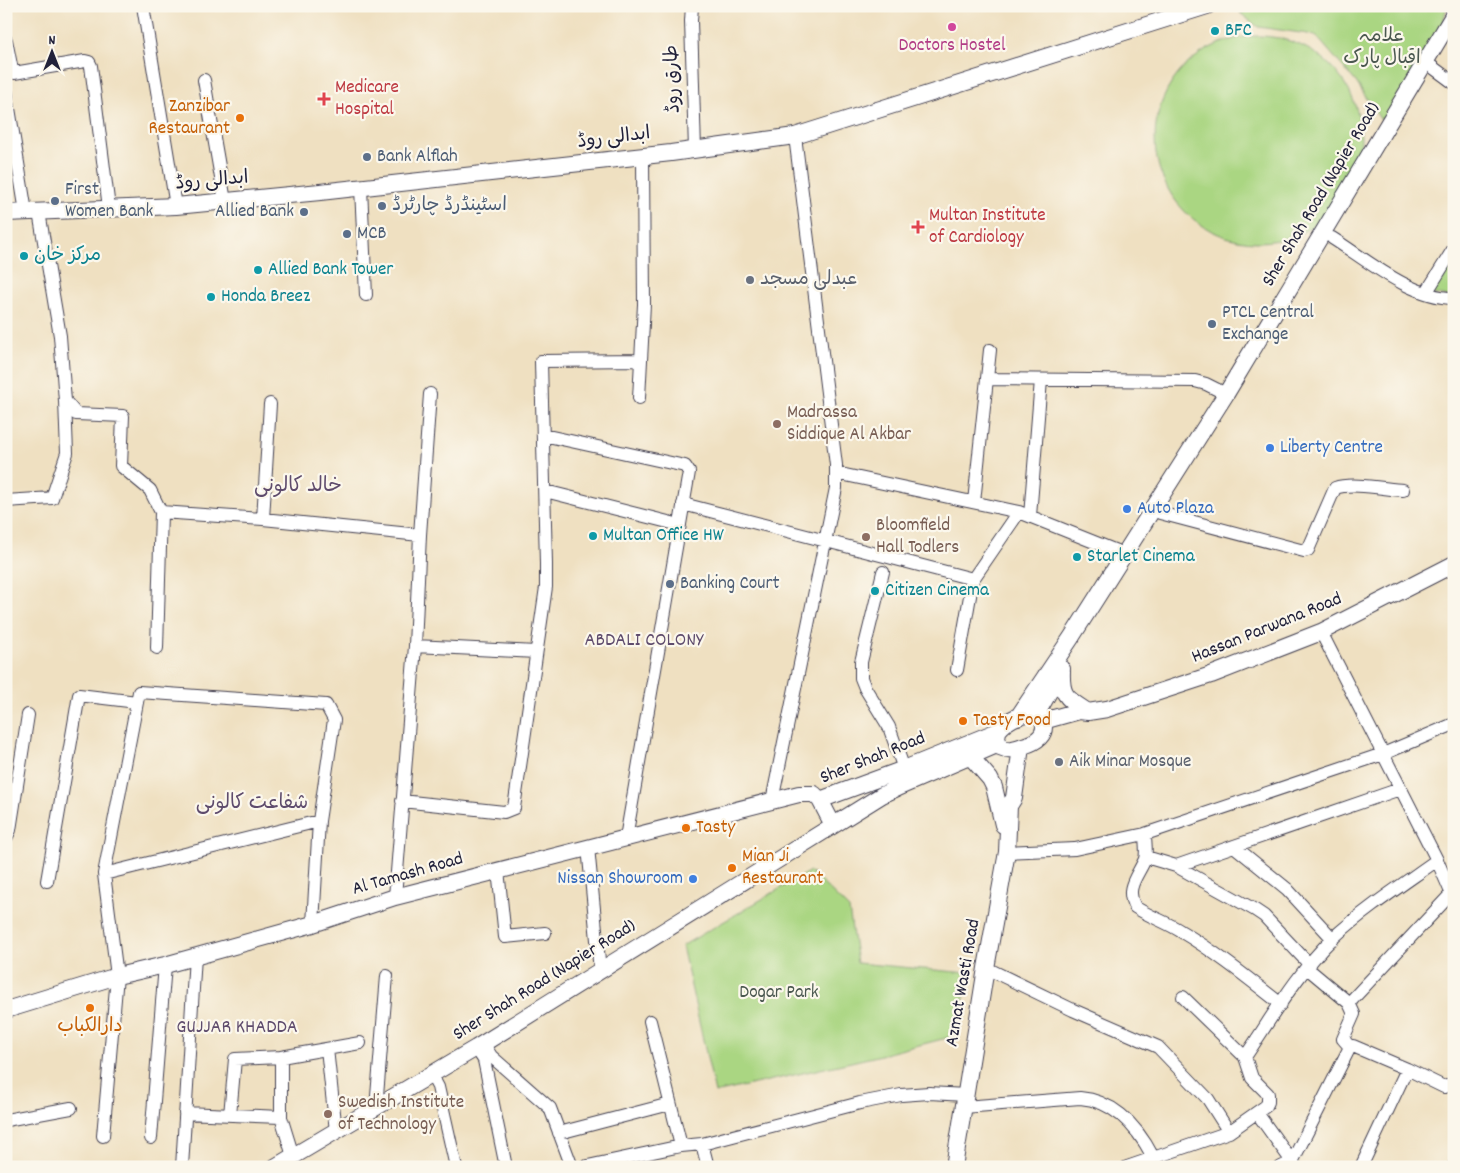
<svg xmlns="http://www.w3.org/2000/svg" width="1460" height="1173" viewBox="0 0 1460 1173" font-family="Dekko,'Playpen Sans Arabic',sans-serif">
<rect width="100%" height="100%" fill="#fbf7ec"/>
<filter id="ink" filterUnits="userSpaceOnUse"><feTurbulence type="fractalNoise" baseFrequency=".02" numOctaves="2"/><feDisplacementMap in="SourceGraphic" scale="10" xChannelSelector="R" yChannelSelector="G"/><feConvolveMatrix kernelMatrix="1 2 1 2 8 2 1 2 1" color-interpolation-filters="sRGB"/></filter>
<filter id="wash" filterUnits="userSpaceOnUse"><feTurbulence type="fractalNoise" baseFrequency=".0096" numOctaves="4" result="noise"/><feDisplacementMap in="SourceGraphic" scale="20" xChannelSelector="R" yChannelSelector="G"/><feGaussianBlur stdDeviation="1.12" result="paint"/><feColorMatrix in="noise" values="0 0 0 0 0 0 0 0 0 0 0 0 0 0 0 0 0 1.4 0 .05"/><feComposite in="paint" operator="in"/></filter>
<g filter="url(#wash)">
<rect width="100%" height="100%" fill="#efe0c1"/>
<path fill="#aad682" stroke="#667c5e" d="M1261,6H1447L1442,27L1389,116L1380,119L1356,82L1317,37L1308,34L1258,27L1240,13Z
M1155 139a103 103 0 1 1 206 0a103 103 0 1 1-206 0Z
M1454,248V298L1426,293Z
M810,871L849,909L857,963L968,973L958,1035L873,1057L715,1093L682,946Z"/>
</g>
<g filter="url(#ink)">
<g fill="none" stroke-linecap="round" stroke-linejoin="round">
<defs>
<path id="minor" d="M143,6L176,206
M692,6L691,21L695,150
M6,40L12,70L14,73L85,61L89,62L91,66L109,208
M1431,66L1454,83
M204,80L225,201
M6,90L26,212
M361,188L366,295
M39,212L60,336L65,401L76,414L123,416L121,466L150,490L161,512L157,648
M1332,238C1367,260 1411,298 1454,298
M1426,293L1454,248
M987,379L1195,381L1206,384L1226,394
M639,398L644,304L643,156
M543,435L685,466L689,472L626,838
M836,473L1019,512L1124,554
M545,491L680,525
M6,501L52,498L67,453L65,401
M974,502L990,350
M683,504L973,579
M161,512L263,519L420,535
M1160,513L1304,551L1308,550L1335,488C1352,482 1385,489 1403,490
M1030,516L1041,380
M263,519L270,404
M883,572L861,662V678L865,688L889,727L904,769
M1321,632L1437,860L1454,899
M415,646L536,652
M957,670L973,579L1019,512
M402,801L504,812L514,808L546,587V564L541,361L641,360
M772,801L836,488V465L795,136
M1145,834C1145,842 1147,852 1145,859C1138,876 1124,888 1135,907C1150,917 1167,922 1182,932C1217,953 1249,979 1281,1004
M6,838L10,830L28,715
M1234,846L1287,889L1333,939
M588,847L600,971
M1007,852L1075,849L1145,834L1383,754L1454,724
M1146,857L1176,866L1255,910L1264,916L1310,965
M1176,866L1400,789
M498,870L505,937L545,933
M104,874L319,821
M47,881L79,695L137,702
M395,897L415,646L420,535L430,394
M986,968L1073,1010L1158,1047L1208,1099L1229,1132
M1307,968L1349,1003
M1183,997L1245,1057C1272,1017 1298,972 1333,938C1365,909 1402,885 1437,860
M650,1021L681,1146
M483,1043L491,1056L550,1108L572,1167
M1350,1047L1343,1039L1354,1014L1349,1003L1451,894
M476,1048L484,1060L506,1167
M327,1049L336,1131
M431,1074L438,1087L456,1167
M964,1107L1080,1098C1116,1101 1138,1128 1153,1157
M376,1108L387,976
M185,1113L281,1117L293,1156
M1257,1113L1296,1167
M230,1115L235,1059L281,1057
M281,1117V1057L360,1043
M6,1120L71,1108
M559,1133L670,1104
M103,1136L117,976L104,874L139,692L326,705L334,720L319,821L313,924
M151,1138L165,965
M702,1144L708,1167
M182,1167L195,956
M583,1167L681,1146L702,1144L860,1103L901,1095L929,1093L966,1095
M1127,1167L1229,1132L1266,1106L1268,1102V1094L1252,1078L1245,1057
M1281,1167L1292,1162L1350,1047L1353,1046L1407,1069
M1361,1167L1407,1069L1444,1087L1454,1084
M1453,1167L1454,1166"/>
<path id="major" d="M6,213L176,206L320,192L671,153L795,136L1207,6
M1062,671C1061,697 1067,698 1088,712
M1036,715L1062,669
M1018,717L1071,638L1226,394L1454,14
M1043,721L1079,711L1088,712L1107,709L1211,675L1321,632L1454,564
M970,756L990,779L994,787L1003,825
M833,825L820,800L904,769L998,731C1005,721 1027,708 1039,716C1043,719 1044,722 1044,727C1044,738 1033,743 1023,746C1015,749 1008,751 1000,747L997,738L998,731
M6,1010L117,976L165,965L313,924L395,897L799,794H814L820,800
M275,1167L476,1048L882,795L897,788L999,744
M954,1167L986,968L1007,852L1009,806L1014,798L1021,747"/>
</defs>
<use href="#minor" stroke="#413e4f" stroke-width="14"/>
<use href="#major" stroke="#413e4f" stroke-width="18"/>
<use href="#minor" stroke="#fff" stroke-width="12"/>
<use href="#major" stroke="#fff" stroke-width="16"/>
</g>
</g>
<circle fill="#d1479c" stroke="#fbf7ec" stroke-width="2" cx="952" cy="27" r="5"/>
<g fill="#0f9aa8" stroke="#fbf7ec" stroke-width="2">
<circle cx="1215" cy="31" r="5"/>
<circle cx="24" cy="256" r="5"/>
<circle cx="258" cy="270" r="5"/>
<circle cx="211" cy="297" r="5"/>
<circle cx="593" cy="536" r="5"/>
<circle cx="1077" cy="557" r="5"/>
<circle cx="875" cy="591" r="5"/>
</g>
<g fill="#e0444e" stroke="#fbf7ec" stroke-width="2">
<path d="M321.5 91.5h5v5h5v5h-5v5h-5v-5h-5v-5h5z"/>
<path d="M915.5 219.5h5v5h5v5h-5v5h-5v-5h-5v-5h5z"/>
</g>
<g fill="#e8710a" stroke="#fbf7ec" stroke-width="2">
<circle cx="240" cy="118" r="5"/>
<circle cx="963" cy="721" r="5"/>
<circle cx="686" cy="828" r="5"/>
<circle cx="732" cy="868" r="5"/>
<circle cx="90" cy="1008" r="5"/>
</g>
<g fill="#5c6f8a" stroke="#fbf7ec" stroke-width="2">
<circle cx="367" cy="157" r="5"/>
<circle cx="55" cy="201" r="5"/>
<circle cx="382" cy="206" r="5"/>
<circle cx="304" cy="212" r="5"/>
<circle cx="347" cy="234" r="5"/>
<circle cx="1212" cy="324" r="5"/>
<circle cx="670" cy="584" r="5"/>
</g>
<g fill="#6b7280" stroke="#fbf7ec" stroke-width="2">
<circle cx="750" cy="280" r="5"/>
<circle cx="1059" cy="762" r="5"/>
</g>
<g fill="#8d6e63" stroke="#fbf7ec" stroke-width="2">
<circle cx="777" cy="424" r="5"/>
<circle cx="866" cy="537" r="5"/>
<circle cx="328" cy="1114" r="5"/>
</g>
<g fill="#3f7fe0" stroke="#fbf7ec" stroke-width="2">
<circle cx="1270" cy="448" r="5"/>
<circle cx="1127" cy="509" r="5"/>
<circle cx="693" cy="879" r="5"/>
</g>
<g text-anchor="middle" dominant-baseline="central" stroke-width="4.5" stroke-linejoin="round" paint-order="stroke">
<g font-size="19" fill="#0d838f" stroke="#fbf7ec" text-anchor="start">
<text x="1225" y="31">BFC</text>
<text x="34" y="256">مرکز خان</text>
<text x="268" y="270">Allied Bank Tower</text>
<text x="221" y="297">Honda Breez</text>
<text x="603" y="536">Multan Office HW</text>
<text x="1087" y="557">Starlet Cinema</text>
<text x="885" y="591">Citizen Cinema</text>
</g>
<g font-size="19" fill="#4b5850" stroke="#fbf7ec">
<text x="1382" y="37">علامہ<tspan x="1382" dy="22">اقبال پارک</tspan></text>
<text x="779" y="993">Dogar Park</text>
</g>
<g font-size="19" fill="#b23c85" stroke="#fbf7ec">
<text x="952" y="46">Doctors Hostel</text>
</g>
<g font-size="19" fill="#22223b" stroke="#fbf7ec">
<text transform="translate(674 79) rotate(-92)">طارق روڈ</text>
<text transform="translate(614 139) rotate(-7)">ابدالی روڈ</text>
<text transform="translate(212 182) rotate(-5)">ابدالی روڈ</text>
<text transform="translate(1322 195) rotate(-59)">Sher Shah Road (Napier Road)</text>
<text transform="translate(1267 629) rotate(-22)">Hassan Parwana Road</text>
<text transform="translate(873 759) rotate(-22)">Sher Shah Road</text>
<text transform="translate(408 875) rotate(-16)">Al Tamash Road</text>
<text transform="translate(545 981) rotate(-32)">Sher Shah Road (Napier Road)</text>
<text transform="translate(964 983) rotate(-80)">Azmat Wasti Road</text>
</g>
<g font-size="19" fill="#be3a42" stroke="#fbf7ec" text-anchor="start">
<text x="335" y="88">Medicare<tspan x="335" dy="22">Hospital</tspan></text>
<text x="929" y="216">Multan Institute<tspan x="929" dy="22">of Cardiology</tspan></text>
</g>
<g font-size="19" fill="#c56008" stroke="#fbf7ec" text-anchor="start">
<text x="230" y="107" text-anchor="end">Zanzibar<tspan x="230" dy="22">Restaurant</tspan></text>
<text x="973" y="721">Tasty Food</text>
<text x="696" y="828">Tasty</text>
<text x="742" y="857">Mian Ji<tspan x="742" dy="22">Restaurant</tspan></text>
<text x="90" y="1027" text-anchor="middle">دارالکباب</text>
</g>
<g font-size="19" fill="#4e5e75" stroke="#fbf7ec" text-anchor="start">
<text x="377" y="157">Bank Alflah</text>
<text x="65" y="190">First<tspan x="65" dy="22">Women Bank</tspan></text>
<text x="392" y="206">اسٹینڈرڈ چارٹرڈ</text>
<text x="294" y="212" text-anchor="end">Allied Bank</text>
<text x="357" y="234">MCB</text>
<text x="1222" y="313">PTCL Central<tspan x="1222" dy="22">Exchange</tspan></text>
<text x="680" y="584">Banking Court</text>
</g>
<g font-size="19" fill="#5b616d" stroke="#fbf7ec" text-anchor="start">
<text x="760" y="280">عبدلی مسجد</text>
<text x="1069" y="762">Aik Minar Mosque</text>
</g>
<g font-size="19" fill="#785e54" stroke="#fbf7ec" text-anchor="start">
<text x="787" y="413">Madrassa<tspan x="787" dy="22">Siddique Al Akbar</tspan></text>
<text x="876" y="526">Bloomfield<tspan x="876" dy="22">Hall Todlers</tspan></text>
<text x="338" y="1103">Swedish Institute<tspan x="338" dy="22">of Technology</tspan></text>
</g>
<g font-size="19" fill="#366cbe" stroke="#fbf7ec" text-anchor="start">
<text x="1280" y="448">Liberty Centre</text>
<text x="1137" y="509">Auto Plaza</text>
<text x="683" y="879" text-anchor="end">Nissan Showroom</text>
</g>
<g font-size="20" fill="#5f4c6d" stroke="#fbf7ec">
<text x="298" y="487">خالد کالونی</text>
<text x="644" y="641">ABDALI COLONY</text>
<text x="252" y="804">شفاعت کالونی</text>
<text x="237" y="1028">GUJJAR KHADDA</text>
</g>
</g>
<rect width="1460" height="1173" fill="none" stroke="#fbf7ec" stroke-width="25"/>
<g transform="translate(52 52)" stroke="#fbf7ec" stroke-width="4" paint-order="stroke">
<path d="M0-4L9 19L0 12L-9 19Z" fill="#22223b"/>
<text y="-8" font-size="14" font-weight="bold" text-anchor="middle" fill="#22223b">N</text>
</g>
</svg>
